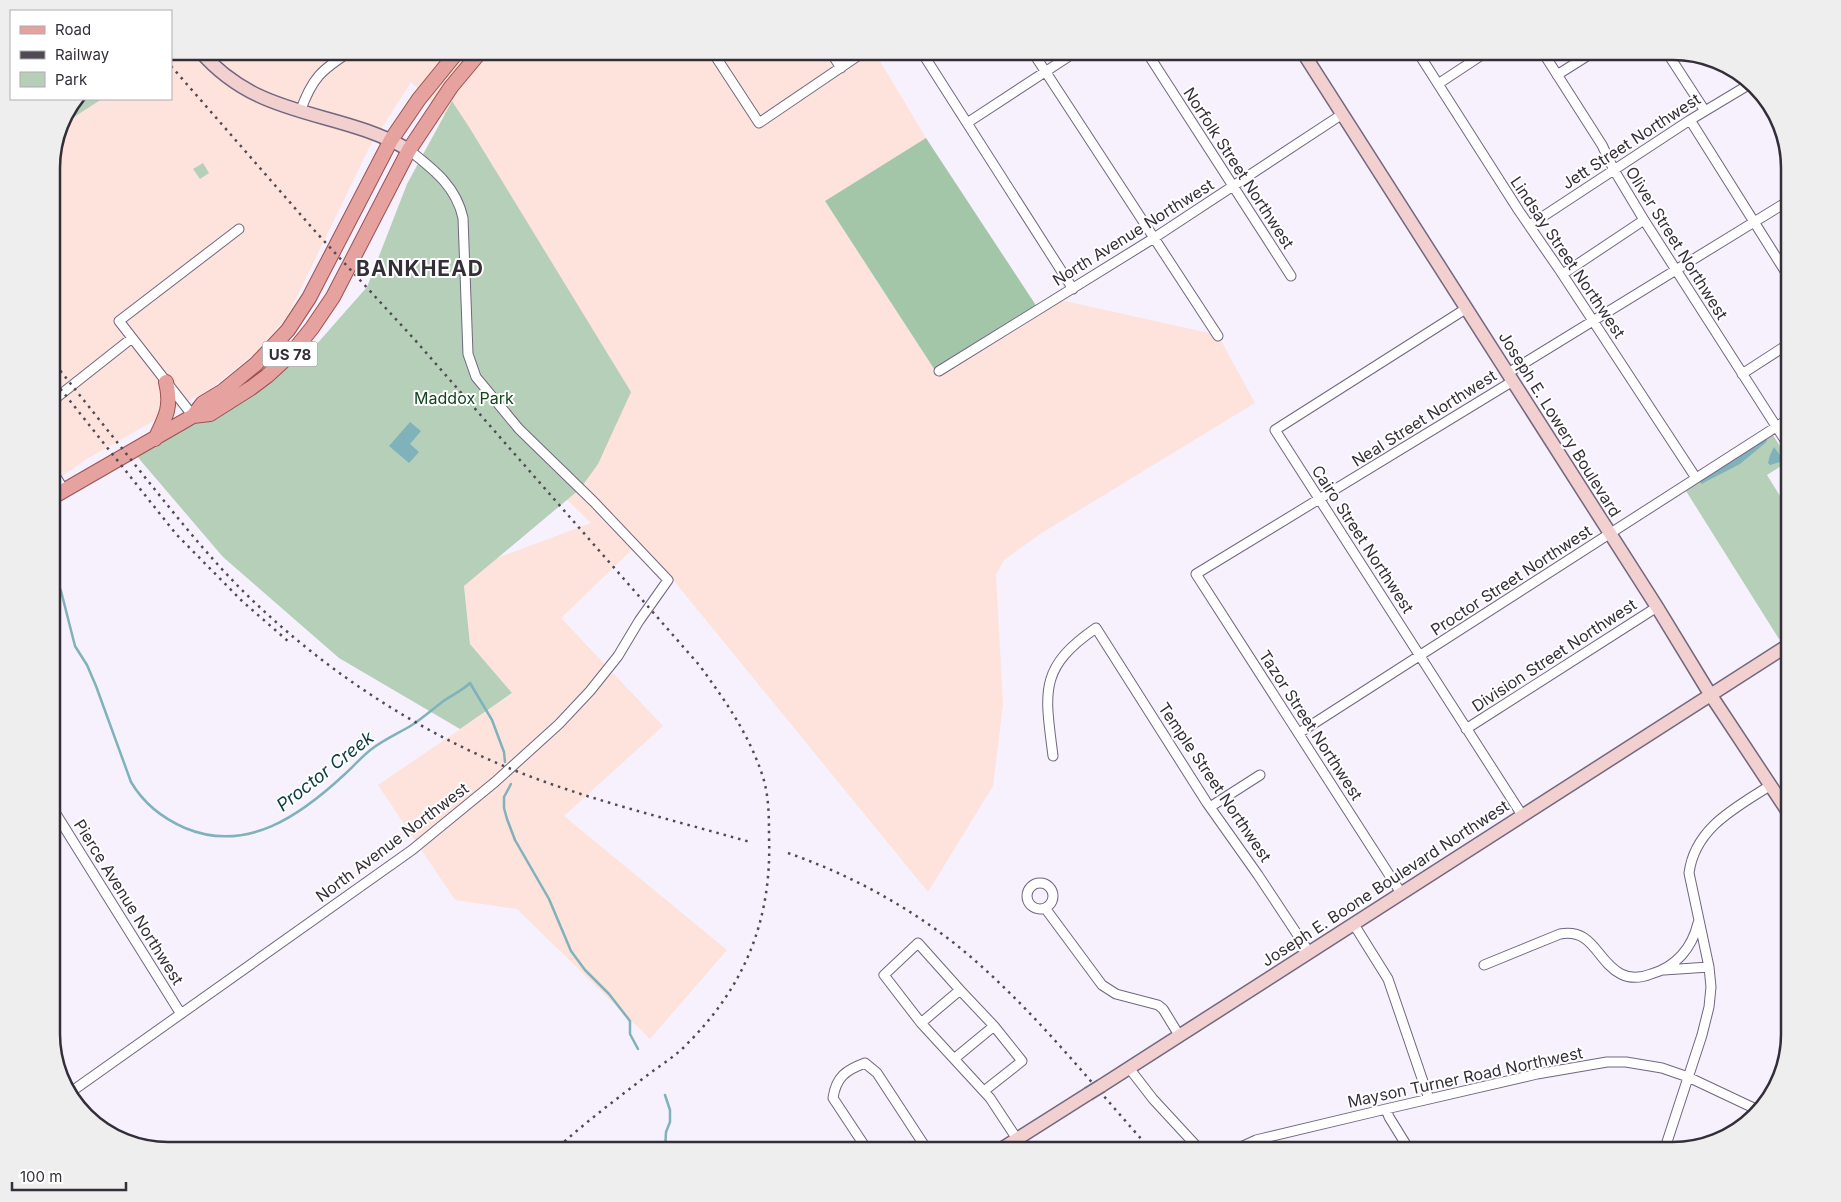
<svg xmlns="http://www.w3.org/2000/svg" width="1841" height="1202" viewBox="0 0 1841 1202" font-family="Inter,sans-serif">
<rect width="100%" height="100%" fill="#f6f1fd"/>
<path fill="#fde3dc" d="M171,51H823L837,74L874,51L926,138L825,201L938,375L1056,299L1218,335L1255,403L1040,534L1004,560L996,575L1003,704L993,786L928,892L674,581L637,545L561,618L663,726L564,816L727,950L650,1039L517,909L455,900L378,785L512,694L470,644L464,586L497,558L591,523L559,492L465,135L411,82L369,148L287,317L255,353L213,387L85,460L51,484V161L60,123L77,99H171Z"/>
<path fill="#b6cfb9" d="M77,99H102L60,126V123Z
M452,101L469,127L631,392L598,464L580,489L464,586L470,644L512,693L460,729L339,658L223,557L135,454L315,346L367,287L407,184Z
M203,163L209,173L200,179L193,169Z
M1773,435L1789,461L1767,475L1790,512V632L1779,639L1686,491Z"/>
<path fill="#a4c6a8" d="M926,138L1039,310L938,375L825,201Z"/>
<path fill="#7fb2bb" d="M410,422L421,431L410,444L419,452L409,463L389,446Z
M1766,438L1767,441L1764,444L1740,464L1705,482L1702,484L1699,481Z
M1774,447L1782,458L1780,462L1770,465L1768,463L1770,455Z"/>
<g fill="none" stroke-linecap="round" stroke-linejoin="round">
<path stroke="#7fb2bb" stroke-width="2.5" d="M51,568L61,591L75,646L87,665L96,686L131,782C144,804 162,818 185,828C247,854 301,815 345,774C354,766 362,756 373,748C385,739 399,733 412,725C424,717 434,708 445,700C454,694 463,690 470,683L492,720L504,752L505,762
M511,784L504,797V808L507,819L515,840L549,899L571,951L585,970L609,994L630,1021V1034L638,1049
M665,1095L670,1110V1122L666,1132L665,1151"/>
<defs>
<path id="street" d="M712,51L759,123L865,51
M830,51L841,68
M921,51L1073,289
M1032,51L1218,336
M1146,51L1291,276
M1417,51L1519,211L1561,272L1696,478
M1542,51L1602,145L1614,170L1644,220L1790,448
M1666,51L1705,111
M1557,75L1595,51
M1438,84L1488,51
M300,112C312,78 321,70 351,51
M1690,120L1790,279
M967,123L1077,51
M1530,225L1690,120L1750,84
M1563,274L1644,220
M1467,308L1275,430L1522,815
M939,371L1154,238L1341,115
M1508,373L1790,200
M1742,374L1790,343
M51,402L132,338
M193,416L119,321L239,229
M51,469L64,490
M1466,729L1657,607
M1299,733L1790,418
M1053,756C1045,692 1038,668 1096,628L1207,803L1258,875L1309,952
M51,806L181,1014
M1210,807L1260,775
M1027 896a13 13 0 1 1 26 0a13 13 0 1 1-26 0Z
M1401,893L1196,574L1513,381
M1045,908L1102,985L1116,994L1158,1005L1163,1009L1179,1035
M1353,923L1388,979L1429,1099
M1484,965L1560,934C1594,928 1596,961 1621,974C1631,979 1641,978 1651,974C1676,967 1692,948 1698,923
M1664,970L1709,967
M960,990L918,943L884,975L921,1023L990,1098L1017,1139
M921,1023L960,990L994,1026
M954,1059L994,1026L1022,1061L984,1091
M1129,1068L1153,1099L1201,1151
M68,1094L412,850L495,782L559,724L590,691L618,656L639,621L668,580L594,502L519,429L476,377L468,354L463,218C456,186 433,169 409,150
M1386,1109L1389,1117L1410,1151
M1256,1140L1263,1151
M868,1151L833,1098C836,1077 846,1070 865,1063L877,1073L928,1151
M1232,1151L1256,1140L1386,1109L1537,1074L1607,1062H1626L1662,1068L1688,1077L1758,1110
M1664,1151L1702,1035L1709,1007L1711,987L1709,967L1689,873C1695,828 1735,808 1771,785"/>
<path id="secondary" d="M200,51C260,121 337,108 409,150
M1302,51L1657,607L1710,694L1790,815
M1101,1086L1790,644
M998,1151L1088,1094"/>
<path id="primary" d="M193,416L203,403L223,391L256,364L288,330L309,298L391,140L419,99L458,51
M155,439C166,417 172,406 166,382
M51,498L193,416L210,414L251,388L267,376L291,354L312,328L333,297L409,150L451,87L481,51"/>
</defs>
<use href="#street" stroke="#726680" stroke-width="11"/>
<use href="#secondary" stroke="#726680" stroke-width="15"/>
<use href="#primary" stroke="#9c5151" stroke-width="16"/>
<use href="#street" stroke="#fff" stroke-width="9"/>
<use href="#secondary" stroke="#f2d0cf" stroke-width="12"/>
<use href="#primary" stroke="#e5a29e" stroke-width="14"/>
<path stroke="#504a55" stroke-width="2.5" stroke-dasharray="2.5 5" stroke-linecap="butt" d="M171,66L314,230L415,340L700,666C726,702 749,734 763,777C769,797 769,817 769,837C772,919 745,986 687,1044C675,1057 659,1066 645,1077C614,1101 583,1124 554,1151
M51,359C82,398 113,437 144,476C177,517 210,559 248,596C320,666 406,724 499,764C579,798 666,818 750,842
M51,377L176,534L242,601L289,642
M788,853C848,874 904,904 954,943C1029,1003 1088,1080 1152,1151"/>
<defs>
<path id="secondary-bridge" d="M1088,1094L1101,1086"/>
</defs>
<use href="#secondary-bridge" stroke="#726680" stroke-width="15" stroke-linecap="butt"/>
<use href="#secondary-bridge" stroke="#f2d0cf" stroke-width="12"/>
</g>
<g text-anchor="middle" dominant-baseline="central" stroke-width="4" stroke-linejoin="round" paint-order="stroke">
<rect fill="#fff" stroke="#716d74" stroke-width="1" x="262.5" y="341.5" width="55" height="25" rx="4"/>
<g font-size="15" font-weight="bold" fill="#342e39">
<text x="290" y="354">US 78</text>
</g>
<g font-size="16" fill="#342e39" stroke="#fff">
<text transform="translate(1631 141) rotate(-33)">Jett Street Northwest</text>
<text transform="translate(1239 168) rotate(57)">Norfolk Street Northwest</text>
<text transform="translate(1133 232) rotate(-32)">North Avenue Northwest</text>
<text transform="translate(1677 243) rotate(58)">Oliver Street Northwest</text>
<text transform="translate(1568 257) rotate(56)">Lindsay Street Northwest</text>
<text transform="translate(1424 418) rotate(-32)">Neal Street Northwest</text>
<text transform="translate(1560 424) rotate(58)">Joseph E. Lowery Boulevard</text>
<text transform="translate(1363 539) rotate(57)">Cairo Street Northwest</text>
<text transform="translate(1511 580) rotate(-33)">Proctor Street Northwest</text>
<text transform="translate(1554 655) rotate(-33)">Division Street Northwest</text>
<text transform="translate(1311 725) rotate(57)">Tazor Street Northwest</text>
<text transform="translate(1215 782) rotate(56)">Temple Street Northwest</text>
<text transform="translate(392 842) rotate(-37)">North Avenue Northwest</text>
<text transform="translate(1385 883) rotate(-33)">Joseph E. Boone Boulevard Northwest</text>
<text transform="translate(129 902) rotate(58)">Pierce Avenue Northwest</text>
<text transform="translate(1465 1077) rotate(-12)">Mayson Turner Road Northwest</text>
</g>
<g font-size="16" fill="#12451e" stroke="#fff">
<text x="464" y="398">Maddox Park</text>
</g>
<g font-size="18" font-style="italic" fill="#0b3c43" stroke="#fff">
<text transform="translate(325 771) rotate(-38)">Proctor Creek</text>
</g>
<g font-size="21" font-weight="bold" letter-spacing="1" fill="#342e39" stroke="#fff">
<text x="420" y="268">BANKHEAD</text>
</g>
</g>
<path d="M0 0H1841V1202H0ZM168 60H1673A108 108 0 0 1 1781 168V1034A108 108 0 0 1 1673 1142H168A108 108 0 0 1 60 1034V168A108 108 0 0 1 168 60Z" fill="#efeeef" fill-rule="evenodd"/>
<path fill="none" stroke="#342e39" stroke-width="2.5" d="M168 60H1673A108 108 0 0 1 1781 168V1034A108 108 0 0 1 1673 1142H168A108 108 0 0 1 60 1034V168A108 108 0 0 1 168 60Z"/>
<rect x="10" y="10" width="162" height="90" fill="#ffffff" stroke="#aeabb0"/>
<rect x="20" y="26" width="25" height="8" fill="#e5a29e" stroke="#aeabb0"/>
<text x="55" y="35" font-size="15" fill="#342e39">Road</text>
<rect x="20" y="51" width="25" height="8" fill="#504a55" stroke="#aeabb0"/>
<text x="55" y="60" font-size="15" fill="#342e39">Railway</text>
<rect x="20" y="72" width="25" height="15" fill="#b6cfb9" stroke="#aeabb0"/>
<text x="55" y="85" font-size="15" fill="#342e39">Park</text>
<path d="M12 1182v8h114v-8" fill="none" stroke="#342e39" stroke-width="2.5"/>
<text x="20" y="1182" font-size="15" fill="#342e39" stroke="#ffffff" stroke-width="4" paint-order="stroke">100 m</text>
</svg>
